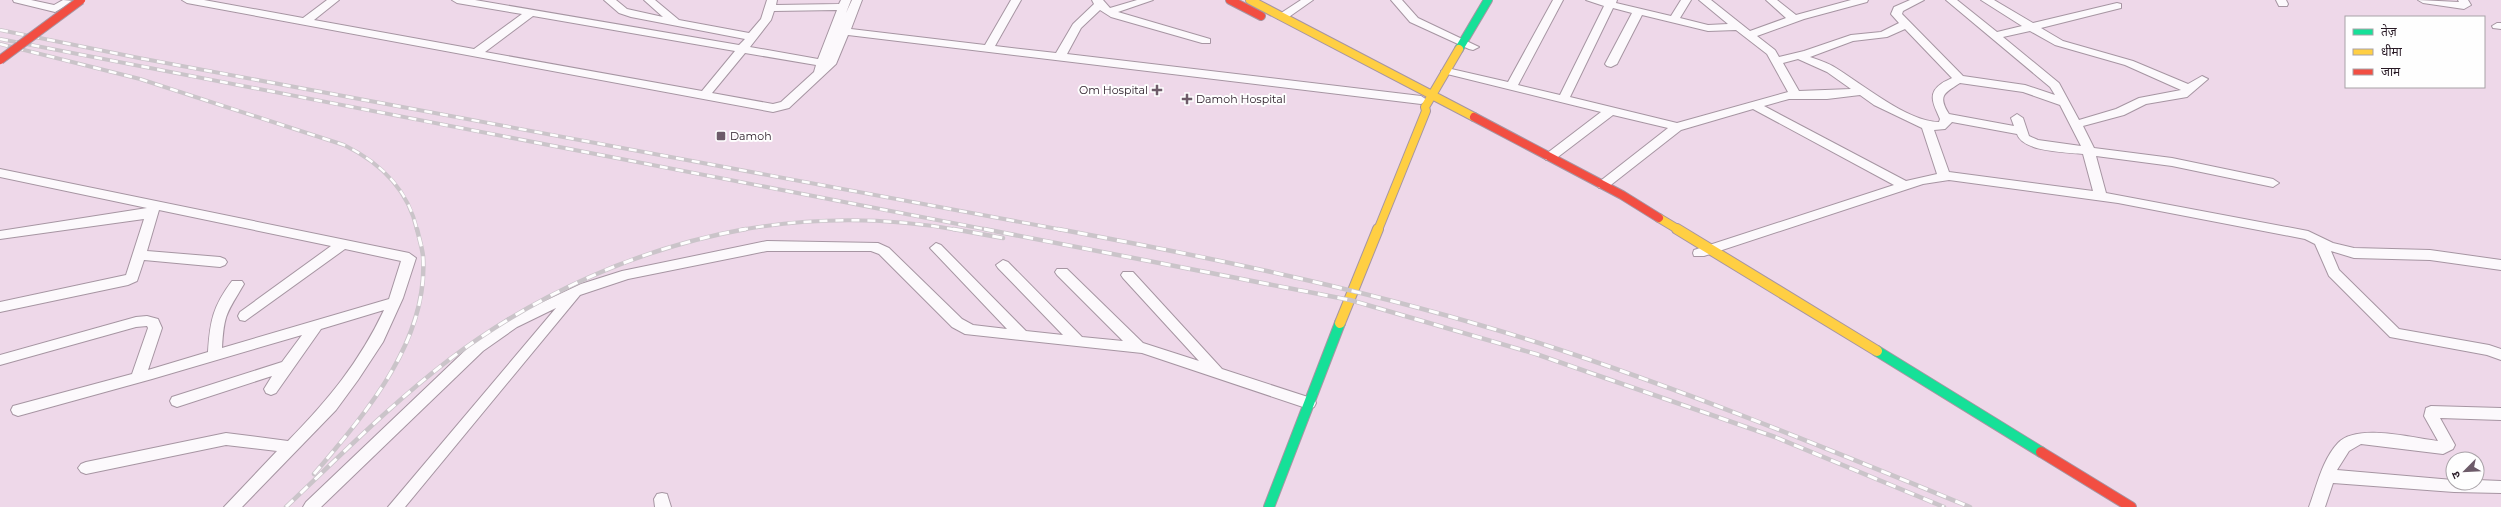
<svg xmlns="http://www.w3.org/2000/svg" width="2501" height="507" viewBox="0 0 2501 507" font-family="Montserrat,'Noto Sans Devanagari',sans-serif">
<rect width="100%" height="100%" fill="#eed8e9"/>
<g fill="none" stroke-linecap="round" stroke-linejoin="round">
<defs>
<path id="street" d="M13,0H31L54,5L63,0L74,1L55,12L14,2Z
M182,0H204L303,18L327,0H339L314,20L474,49L522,14L457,3L452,0H475L739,45L745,39L631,17L619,13L604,0H616L627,9L663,17L644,0H655L679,20L749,33L761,19L767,0H777L776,5L839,4L841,0H851L846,13L852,0H862L851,29L985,45L1011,0H1021L995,46L1056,53L1073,24L1094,4L1092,0H1103L1110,8L1137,0H1153L1118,12L1210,39V43H1202L1111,17L1100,10L1081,28L1067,54L1421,96L1427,100L1421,104L848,35L836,64L789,108L773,112L187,3ZM837,10L818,59L750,47L771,20L774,11ZM533,16L735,51L702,91L485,52ZM745,53L816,65L814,72L781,102L773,104L712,93Z
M1301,0H1313L1286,19H1278V15Z
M1391,0H1402L1418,18L1479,47L1473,50L1469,49L1410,22Z
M1553,0H1563L1518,85L1560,95L1604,6L1586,0H1617L1616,3L1671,16L1681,0H1691L1680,18L1708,25L1728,24L1699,0H1711L1750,31L1786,18L1766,0H1777L1796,15L1851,0H1868L1867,2L1804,19L1757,36L1775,50L1779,57L1804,51L1851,35L1881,32L1899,23L1891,14L1894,7L1910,0H1924L1903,11L1902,14L1963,76L2025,85L2055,95L2050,87L1946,0H1957L1997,32L2022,26L1981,0H1994L2033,23L2117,3L2121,4V8L2041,28L2063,41L2133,61L2188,84L2202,76L2208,79L2187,97L2146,104L2124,115L2083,126L2094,148L2172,158L2273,179L2279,183L2273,187L2172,166L2096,156L2106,193L2308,231L2333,243L2354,248L2430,250L2501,260V270L2430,260L2354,258L2331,251L2339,270L2399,329L2489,345L2501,349V360L2487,355L2390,337L2329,276L2315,244L2305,239L2118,203L1949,180L1923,184L1704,256H1694L1693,253L1694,250L1894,185L1753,109L1681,130L1607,188H1599L1597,185L1599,182L1668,128L1613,115L1554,160H1546L1544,157L1546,154L1601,112L1443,73L1441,71L1447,68L1508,82ZM1613,8L1632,13L1605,64L1607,66L1611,67L1617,64L1642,15L1708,31L1736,30L1767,54L1788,92L1677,123L1570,97ZM1905,29L1952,78C1949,80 1944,81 1941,84C1926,94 1935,107 1940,119L1939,122C1908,122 1862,84 1836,68C1828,63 1819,60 1810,57L1853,41L1887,37ZM2030,31L2055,45L2125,65L2181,90L2139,98L2116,109L2079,120L2059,83L2003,37ZM1798,59L1827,72L1851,89L1799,91L1783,63ZM1960,83L2023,92L2060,105L2081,146L2038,140L2029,136L2023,118L2017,114L2011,118L2014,126L1949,114C1937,95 1945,93 1960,83ZM1860,95L1874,105L1922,128L1937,174L1906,181L1764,106L1789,99H1827ZM1952,122L2017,134C2023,152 2066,152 2083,154L2093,191L1949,172L1934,130L1945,129Z
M2276,0H2286L2288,4L2287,6H2279Z
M2418,0L2459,2L2458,0H2468L2471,5L2464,9L2423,3Z
M2497,23H2501V29L2493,28L2492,26Z
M0,169L409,253L416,258L403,298L383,342L358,380L336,410L242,507H224L277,451L226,445L86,474L81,472L78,468L81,464L86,462L226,433L288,441C328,400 359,363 384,310L321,329L276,393L271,395L266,393L264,389L272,376L177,407L172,405L170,401L172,397L282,362L302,335L152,379L18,416L13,414L11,410L13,406L132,374L148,328L147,326L136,327L0,365V355L136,317L147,316L158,319L162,328L148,370L208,352C210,321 213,306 232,281H242L244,284C227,313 224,313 222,348L389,299L401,261L345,249L245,321L240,320L238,316L240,312L331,246L159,210L147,251L220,257L225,259L227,262L225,265L220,267L144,260L137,281L128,285L0,312V302L126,275L144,219L0,239V231L147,208L0,177Z
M767,241L878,243L889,248L962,319L973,325L1007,329L930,248L936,243L941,245L1026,331L1063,335L998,268L996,265L1003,260L1008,262L1082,337L1123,341L1057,275L1055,272L1057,269H1067L1143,343L1199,361L1123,278L1121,275L1123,272H1133L1222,369L1314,399L1316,403L1314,407L1309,409L1142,353L965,334L952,327L879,254L871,251H767L628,279L580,295L405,507H388L556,308L517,327L483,351L321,507H303L306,502L473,343L507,319L581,284L622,271Z
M2431,406L2501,408V420L2440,418L2455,445L2453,449L2443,454L2361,444L2349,451L2337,470L2453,480V483H2477V480L2501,481V493L2454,492L2333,483L2325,507H2309C2317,486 2322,460 2338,443C2357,423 2412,438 2438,441L2424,416L2426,408Z
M662,493L667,494L671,507H655L654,499L657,494Z"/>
<path id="fast-far1" d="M1459,49L1488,0"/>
<path id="fast" d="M1877,351L2041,452
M1269,507L1340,323"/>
<path id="slow-far1" d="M1250,0L1474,117
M1659,218L1679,230
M1378,230L1426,111L1425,107L1459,49"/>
<path id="slow" d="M1677,229L1877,351
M1340,323L1378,229"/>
<path id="jam-far1" d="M1230,0L1261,16
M1474,117L1622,195L1659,218"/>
<path id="jam" d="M2041,452L2131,507"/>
</defs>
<use href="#street" stroke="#a695a2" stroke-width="2"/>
<use href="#fast-far1" stroke="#a695a2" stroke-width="10"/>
<use href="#fast" stroke="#a695a2" stroke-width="12"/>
<use href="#slow-far1" stroke="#a695a2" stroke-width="10"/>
<use href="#slow" stroke="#a695a2" stroke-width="12"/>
<use href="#jam-far1" stroke="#a695a2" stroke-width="10"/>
<use href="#jam" stroke="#a695a2" stroke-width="12"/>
<use href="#street" fill="#fcf9fc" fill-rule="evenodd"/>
<use href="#fast-far1" stroke="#16e098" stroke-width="8"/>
<use href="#fast" stroke="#16e098" stroke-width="10"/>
<use href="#slow-far1" stroke="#ffcf43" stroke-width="8"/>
<use href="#slow" stroke="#ffcf43" stroke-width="10"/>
<use href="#jam-far1" stroke="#f24e42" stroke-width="8"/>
<use href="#jam" stroke="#f24e42" stroke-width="10"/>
<defs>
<path id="rail-far1" d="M0,30L139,58L1063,230
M0,39L989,230
M0,44L140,79L344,145C381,163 408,189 417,230
M740,230C813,217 885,217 958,230"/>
<path id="rail" d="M953,229L1003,238
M984,229L1350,300L1536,354L1775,437L1944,507
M1058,229C1219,259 1382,293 1539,343C1685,390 1828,449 1970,507
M314,474C365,414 429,341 423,256C422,247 419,238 417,229
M286,507C339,457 391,404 450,359C536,294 639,248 746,229"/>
</defs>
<use href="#rail-far1" stroke="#cac4c9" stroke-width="4"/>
<use href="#rail" stroke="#cac4c9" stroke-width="4.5"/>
<use href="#rail-far1" stroke="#fefefe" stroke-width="2.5" stroke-dasharray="8" stroke-linecap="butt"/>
<use href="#rail" stroke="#fefefe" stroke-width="3" stroke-dasharray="10" stroke-linecap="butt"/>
<defs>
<path id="jam-bridge" d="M0,60L81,0"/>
</defs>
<use href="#jam-bridge" stroke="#a695a2" stroke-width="10" stroke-linecap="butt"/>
<use href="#jam-bridge" stroke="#f24e42" stroke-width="8"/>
</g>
<g fill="#6d5b69" stroke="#fefefe" stroke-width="1.5">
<path d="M1155 84h4v4h4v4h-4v4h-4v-4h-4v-4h4z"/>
<path d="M1185 93h4v4h4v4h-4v4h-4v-4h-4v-4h4z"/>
<rect x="716" y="131" width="10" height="10" rx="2"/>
</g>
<g text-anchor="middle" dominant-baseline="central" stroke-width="4" stroke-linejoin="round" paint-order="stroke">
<g font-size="11" fill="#271824" stroke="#fefefe" text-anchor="start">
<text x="1148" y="90" text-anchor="end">Om Hospital</text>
<text x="1196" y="99">Damoh Hospital</text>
<text x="730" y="136">Damoh</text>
</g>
</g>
<rect x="2345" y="16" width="140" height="72" fill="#fefefe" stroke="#a8a2a7"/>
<rect x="2353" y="29" width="20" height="6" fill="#16e098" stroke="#a8a2a7"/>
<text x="2381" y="36" font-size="12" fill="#271824">तेज़</text>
<rect x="2353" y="49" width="20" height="6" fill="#ffcf43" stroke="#a8a2a7"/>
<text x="2381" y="56" font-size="12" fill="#271824">धीमा</text>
<rect x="2353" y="69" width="20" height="6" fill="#f24e42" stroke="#a8a2a7"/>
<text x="2381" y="76" font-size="12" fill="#271824">जाम</text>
<g transform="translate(2465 471) rotate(246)"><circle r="19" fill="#fefefe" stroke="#a8a2a7"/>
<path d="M0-3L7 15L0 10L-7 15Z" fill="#6d5b69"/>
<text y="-6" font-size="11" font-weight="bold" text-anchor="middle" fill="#271824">उ</text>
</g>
</svg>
